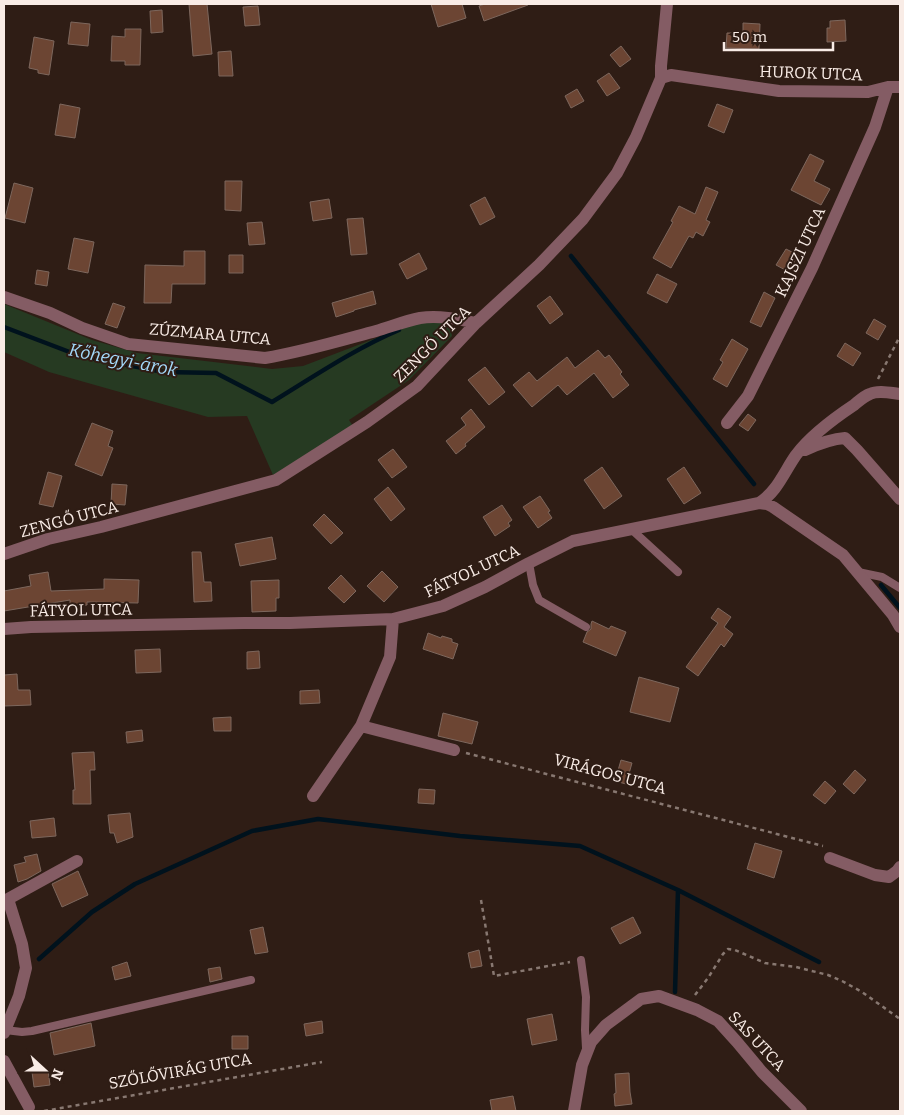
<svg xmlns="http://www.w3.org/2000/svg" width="904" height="1115" viewBox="0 0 904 1115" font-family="Bitter,serif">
<rect width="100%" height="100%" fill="#2f1d15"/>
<path fill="#263a22" d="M4,304L92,340L137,353L272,369L303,366L421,321L442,323L451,330L452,336L409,380L349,420L353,426L273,475L247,416L208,417L49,372L4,352Z"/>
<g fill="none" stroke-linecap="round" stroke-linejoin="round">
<path stroke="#00121d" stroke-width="4.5" d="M571,256L754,484
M4,327L80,356L164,372L216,373L272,402C313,377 356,348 399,330
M881,585L900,608
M39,959L92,912L135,884L252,831L318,819L460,836L580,846L678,890L819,962
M675,992L678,890"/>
</g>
<path fill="#6c4533" stroke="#7d675d" d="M189,4H207L212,54L193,56Z
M431,4H462L466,18L438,27Z
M485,4H528V5L484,21L479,6Z
M258,6L260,25L245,26L243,7Z
M162,10L163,32L151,33L150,11Z
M845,20L846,41L827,42V28H830V21Z
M71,22L90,24L88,46L68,44Z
M743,23L760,24L759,49L726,48L727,33H743Z
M125,29H141L140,65H125V61H111L112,36L125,37Z
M34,37L54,41L49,75L38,73V70L29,68Z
M621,46L631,59L620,67L610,55Z
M231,51L233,76H219L218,52Z
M609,73L620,88L607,96L597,81Z
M577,89L584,101L571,108L565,96Z
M60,104L80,108L75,138L55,135Z
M717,104L733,110L724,133L708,126Z
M810,154L824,161L814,181L830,189L821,205L791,190Z
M225,181H242L241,211L225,210Z
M14,183L33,188L25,223L5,218Z
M706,187L718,192L706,220L710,222L703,236L696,232L693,238L689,236L671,268L653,258L673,222L671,221L679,206L695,214Z
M485,197L495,217L480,225L470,205Z
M329,199L332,218L313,221L310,202Z
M363,218L367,254L351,255L347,219Z
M262,222L265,244L249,245L247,223Z
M74,238L94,242L88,273L68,269Z
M786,249L798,255L789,272L776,265Z
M184,251H205V284H172L171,303H144L145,265L184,266Z
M419,253L427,269L407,279L399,264Z
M229,255H243V273H229Z
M37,270L49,272L47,286L35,284Z
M657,274L677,284L667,303L647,293Z
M373,291L376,304L354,310V311L336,317L332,303Z
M764,292L775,298L761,327L750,322Z
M550,296L563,314L550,324L537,306Z
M113,303L125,307L117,328L105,324Z
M874,319L886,326L878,340L866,333Z
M732,339L748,349L727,387L713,379L723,362L720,360Z
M845,343L861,353L853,366L837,356Z
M598,350L605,358L609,355L622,372L620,374L629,385L613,398L594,373L567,395L558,385L532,407L513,385L529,372L537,381L567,357L575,368Z
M485,367L505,392L489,405L468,380Z
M471,409L485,427L465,444L466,446L456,454L446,441L466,425L461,418Z
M748,414L756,420L748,431L739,425Z
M92,423L113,431L108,446L113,448L102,476L75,465Z
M393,449L407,467L392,478L378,460Z
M602,467L622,496L604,509L584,480Z
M684,467L701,493L684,504L667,479Z
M48,472L62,476L53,507L39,504Z
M112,484L127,485L125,505L111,504Z
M388,487L405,509L391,521L374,499Z
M540,496L550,511L548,512L552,518L538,528L523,507Z
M502,505L512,520L508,523L510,526L495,536L483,517Z
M324,514L343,533L331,544L313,525Z
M272,537L276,559L240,566L235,544Z
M192,552H201L204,582H211L212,601L194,602Z
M382,571L398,587L384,602L367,586Z
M48,572L51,591L104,589V579L139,580L138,603L87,602V605L70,606V600L4,611V591L31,586L29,575Z
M341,575L356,591L344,603L328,588Z
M279,580V598H276V611L252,612L251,581Z
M718,608L731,617L724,627L733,634L724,647L721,644L698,676L686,667L718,623L711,618Z
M592,621L609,629L611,626L626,632L616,656L583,642L587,632L591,629V624Z
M428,633L441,638L442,636L452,639V642L458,644L453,659L423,649Z
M160,649L161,672L136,673L135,650Z
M259,651L260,668L247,669V652Z
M17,674L18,690H30L31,705L4,706V675Z
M639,677L679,688L670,722L630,712Z
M319,690L320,703L300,704V691Z
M443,713L478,722L472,744L438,736Z
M231,717V731H214L213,718Z
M142,730L143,741L127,743L126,732Z
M94,752L95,770H90L91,804H73V790H75L72,753Z
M621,760L632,763L626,784L615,781Z
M855,770L866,780L854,794L843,784Z
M825,781L836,791L825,804L813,795Z
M419,789L435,790L434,804L418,803Z
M130,813L133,837L117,843L114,833H110L108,815Z
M54,818L56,836L32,838L30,821Z
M755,843L782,851L774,878L747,869Z
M37,854L41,871L27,879L18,882L14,865L26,862L24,857Z
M78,871L88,895L62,907L52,884Z
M633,917L641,933L620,944L611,928Z
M263,927L268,952L255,954L250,930Z
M479,950L482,966L471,968L468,953Z
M127,962L131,976L115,980L112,967Z
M220,967L222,979L210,982L208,969Z
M552,1014L557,1040L532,1045L527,1019Z
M322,1021L323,1033L306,1036L304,1024Z
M91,1023L95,1046L54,1055L50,1033Z
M232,1036H248V1049H232Z
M48,1070L50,1085L34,1087L32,1072Z
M629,1073L630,1092L632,1104L615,1106L614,1094L616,1093L615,1074Z
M513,1096L516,1111H492L490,1100Z"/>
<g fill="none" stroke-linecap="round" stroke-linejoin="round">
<path stroke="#887871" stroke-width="2.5" stroke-dasharray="4 4" stroke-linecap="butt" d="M878,379L900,336
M466,753L823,846
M481,900L494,976L570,962
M695,995L708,978L723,954L728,949L735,950L765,963L796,967L828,975L842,981L862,992L900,1019
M44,1111L322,1062"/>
<path stroke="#845c64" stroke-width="8" d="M631,529L678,572
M529,563L533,585L539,600L586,627
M858,572L882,577L900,588
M581,960L586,997L585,1030L586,1048
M5,1030L22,1032L32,1031L251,980"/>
<path stroke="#845c64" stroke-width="12" d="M661,78L671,75L779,91L868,92L888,87H900
M4,297L50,313L82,328L128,344L265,358C302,352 339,341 376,331C390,327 405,321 420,318C438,315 458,319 476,323
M727,423L748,396L812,268L875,127L888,87
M805,450C818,444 830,439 845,438L857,450L900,499
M759,503L767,504L773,507L843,555L893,615L900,627
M4,554L48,539L101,527L276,480L367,422L417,386L476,323L539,265L583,219L617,173L636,137L661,78V66L667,4
M4,629L31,627L244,623H290L393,619L443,606L485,587L529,563L573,541L759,503C777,492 784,472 796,455C811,435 833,419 854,405C859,401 864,396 870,394C878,390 891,393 900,394
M361,726L454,750
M313,796L361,726L390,657L393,619
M830,858L875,875L889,877L897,871L900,867
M4,1033L19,996L26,968L22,944L8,899L77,861
M4,1061L29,1107
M574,1111L582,1065L591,1042L606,1025L641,999L659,996L697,1010L718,1021L737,1042L762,1072L801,1111"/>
</g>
<g text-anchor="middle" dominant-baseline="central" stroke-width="4" stroke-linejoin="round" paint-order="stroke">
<g font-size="16" fill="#f9ece6" stroke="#2f1d15">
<text transform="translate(811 73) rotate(2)">HUROK UTCA</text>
<text transform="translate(800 252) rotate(-65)">KAJSZI UTCA</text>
<text transform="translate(210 334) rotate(5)">ZÚZMARA UTCA</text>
<text transform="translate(432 344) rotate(-45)">ZENGŐ UTCA</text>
<text transform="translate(69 519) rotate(-15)">ZENGŐ UTCA</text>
<text transform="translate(472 571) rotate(-25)">FÁTYOL UTCA</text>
<text transform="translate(81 610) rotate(-1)">FÁTYOL UTCA</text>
<text transform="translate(610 774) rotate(15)">VIRÁGOS UTCA</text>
<text transform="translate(757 1041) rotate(47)">SAS UTCA</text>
<text transform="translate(180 1071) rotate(-10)">SZŐLŐVIRÁG UTCA</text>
</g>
<g font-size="18" font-style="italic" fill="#a3d9fa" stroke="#2f1d15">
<text transform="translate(123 360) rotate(11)">Kőhegyi-árok</text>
</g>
</g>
<rect width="904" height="1115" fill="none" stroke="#f9ece6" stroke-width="10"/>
<g transform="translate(45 1070) rotate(111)" stroke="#2f1d15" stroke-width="4" paint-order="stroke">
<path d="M0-4L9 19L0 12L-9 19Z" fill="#f9ece6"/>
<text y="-8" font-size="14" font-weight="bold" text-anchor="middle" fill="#f9ece6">N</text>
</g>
<path d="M724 42v8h109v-8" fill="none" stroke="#f9ece6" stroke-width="2.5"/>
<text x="732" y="42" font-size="15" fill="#f9ece6" stroke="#2f1d15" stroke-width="4" paint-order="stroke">50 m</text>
</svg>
